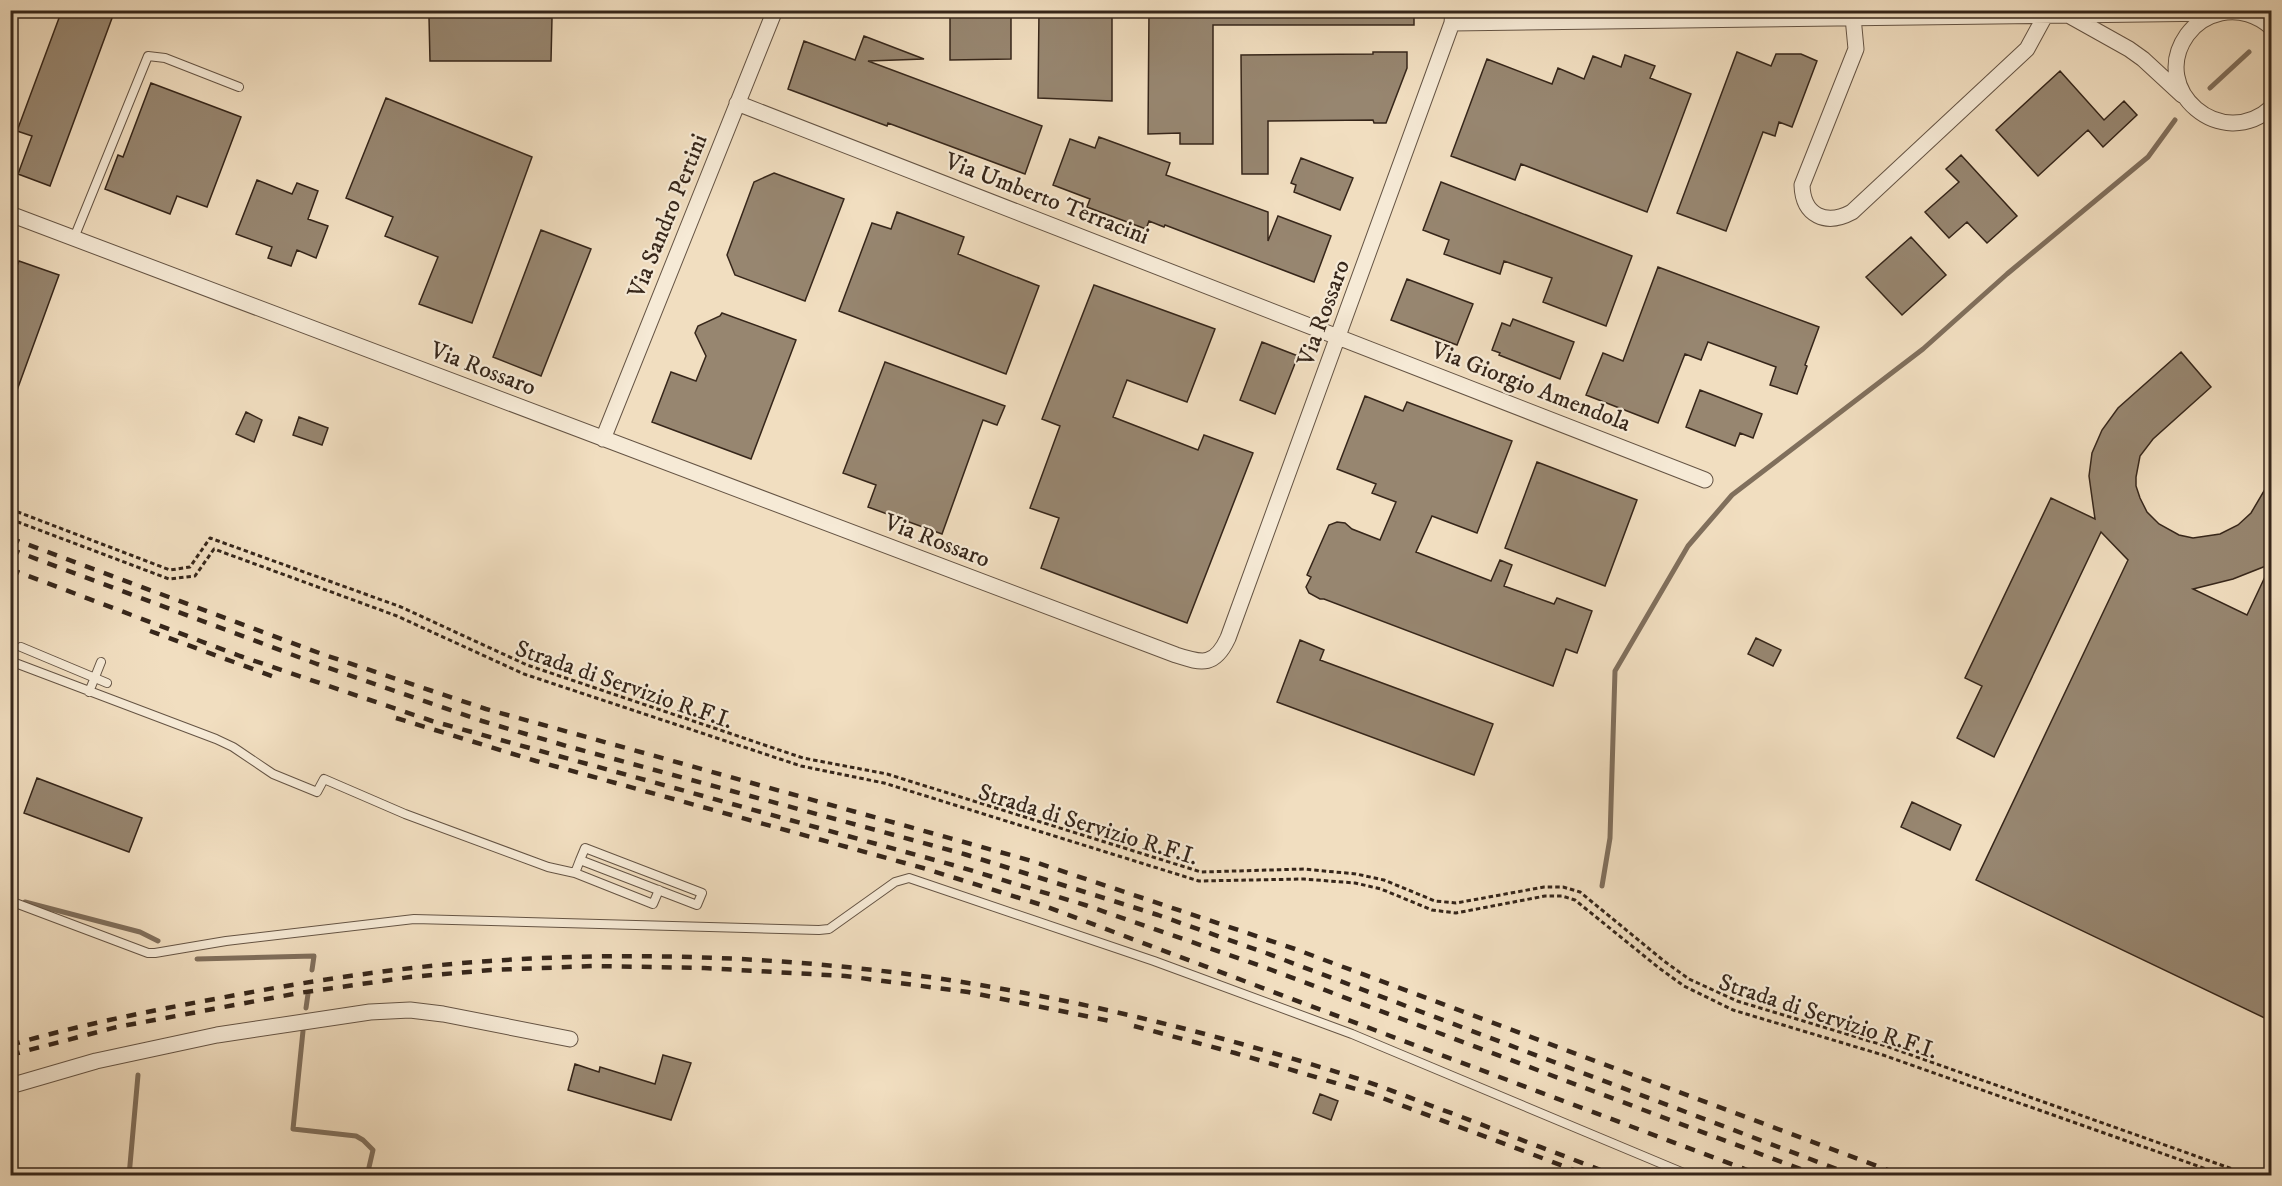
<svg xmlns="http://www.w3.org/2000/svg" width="2282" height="1186" viewBox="0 0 2282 1186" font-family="'IM FELL DW Pica',serif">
<rect width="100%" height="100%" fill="#f1dec0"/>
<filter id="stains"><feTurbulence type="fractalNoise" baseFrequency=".00333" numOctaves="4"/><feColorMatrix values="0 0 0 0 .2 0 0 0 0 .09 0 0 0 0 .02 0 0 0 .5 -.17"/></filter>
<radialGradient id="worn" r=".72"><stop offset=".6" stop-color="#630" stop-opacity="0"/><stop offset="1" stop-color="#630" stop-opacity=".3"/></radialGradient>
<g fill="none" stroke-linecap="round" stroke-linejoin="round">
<path stroke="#806f5c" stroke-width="5" d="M2210,88L2249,52
M1602,886L1610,838L1615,671L1688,546L1732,495L1923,349L2007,274L2148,157L2175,120
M25,902L140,932L158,941
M197,959L314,956L312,970
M306,1008L308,994
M303,1031L293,1129L356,1136L363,1140L373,1150L367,1176
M129,1176L138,1075"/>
</g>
<path fill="#978670" stroke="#36261a" stroke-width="1.5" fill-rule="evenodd" d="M62,10H115L50,186L18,174L32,136L17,131Z
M950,10H1011V59L950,60Z
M1039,10H1112V101L1038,98Z
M1149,10H1414V25H1213V144H1180V133L1148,134Z
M429,17L552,18L551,61H430Z
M864,36L924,59L868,61L1042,126L1025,174L888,123L887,126L788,89L804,41L855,60Z
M1373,52H1407V68L1386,123H1374L1373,120L1268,121V174H1242L1241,55L1373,54Z
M1737,52L1771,66L1776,54H1801L1817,61L1792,127L1779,122L1775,136L1763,132L1726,231L1677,213Z
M1625,55L1655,66L1650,78L1691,94L1647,212L1521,164L1515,180L1451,156L1487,59L1552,84L1558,68L1584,79L1593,56L1621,67Z
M2060,71L2104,120L2124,101L2137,115L2103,147L2088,130L2038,176L1996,130Z
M151,83L241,117L207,207L177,196L170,214L105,189L118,155L123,157Z
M386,98L532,157L472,323L419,304L438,257L385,236L393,217L346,198Z
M1099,137L1170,163L1166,175L1268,212V241L1278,216L1331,236L1314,282L1165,225L1164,227L1149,221L1146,229L1087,207L1090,199L1053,185L1070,139L1095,148Z
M1961,155L2017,216L1987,243L1967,222L1949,238L1925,212L1959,182L1946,169Z
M1301,158L1353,178L1340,210L1294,192L1296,185L1291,183Z
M774,173L844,199L805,301L735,275L727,255L754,182Z
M257,180L292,194L297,183L318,191L308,219L328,226L316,258L297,250L291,266L268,258L272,247L236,234Z
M1441,182L1632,256L1606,326L1543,302L1552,278L1504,261L1500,274L1444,254L1449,240L1423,230Z
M897,212L964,237L958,254L1039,286L1006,374L839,311L872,223L891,229Z
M541,230L591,249L541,376L493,357Z
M1911,237L1946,275L1902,315L1866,277Z
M19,261L59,275L12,404H10V283Z
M1658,267L1819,327L1805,365L1807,366L1797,394L1770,385L1776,367L1708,342L1701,360L1685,354L1658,423L1586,395L1603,353L1623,361Z
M1407,279L1473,304L1457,345L1391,320Z
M1094,285L1215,329L1187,402L1127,380L1113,417L1198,450L1204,435L1253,453L1187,623L1041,568L1059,518L1030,508L1060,426L1042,419Z
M722,313L796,340L751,459L652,422L671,372L696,381L706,356L695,333L698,326L720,316Z
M1513,319L1574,342L1560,379L1499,355L1500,353L1492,350L1502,323L1510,326Z
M1262,342L1298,356L1275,414L1240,400Z
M2181,352L2211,387L2153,439L2140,456L2136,477V486L2140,498L2147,512L2159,524L2179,535L2193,538L2220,534L2238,525L2251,513L2271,479V1021L1976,880L2128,560L2101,532L1994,757L1957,738L1982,686L1965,678L2051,498L2095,519L2089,476L2092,453L2102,430L2118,408ZM2271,564L2247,615L2193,589L2233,579Z
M885,362L1005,406L997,425L983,420L942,534L868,507L876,485L843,473Z
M1700,390L1762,414L1753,438L1740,433L1735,446L1686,427Z
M1365,396L1403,411L1407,402L1512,441L1477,533L1432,516L1416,552L1491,581L1500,560L1512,565L1504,586L1554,604L1557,598L1592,611L1577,653L1566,649L1553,686L1324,599H1320L1309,593L1306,587L1311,577L1307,575L1329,525L1337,522L1345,523L1352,529L1380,540L1396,502L1372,493L1376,484L1337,469Z
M246,412L262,420L254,442L236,434Z
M299,417L328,428L322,445L293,435Z
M1537,462L1637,500L1605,586L1505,548Z
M1756,638L1781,650L1773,666L1748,654Z
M1300,640L1324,650L1320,660L1493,724L1474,775L1277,702Z
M37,778L142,818L129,852L24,813Z
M1912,802L1961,825L1950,850L1901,827Z
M663,1055L691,1063L671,1120L568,1090L575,1064L599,1072L600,1067L655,1084Z
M1320,1094L1338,1101L1331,1120L1313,1113Z"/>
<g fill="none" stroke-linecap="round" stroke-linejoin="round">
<defs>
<path id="lane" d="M74,238L148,56L165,58L239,87
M21,647L107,683
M10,661L216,739L233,747L273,774L317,792L324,779L405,814L548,867L575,873
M89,692L101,662
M585,848L702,893L697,905L580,860Z
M580,860L575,873L653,904L659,890
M10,901L148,953H155L226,941L414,919L819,930L829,929L895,882L909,878L1154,961L1352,1034L1691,1176"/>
<path id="street" d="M2070,16L2129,49L2143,59L2182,95
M1853,17L1856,49L1802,185C1803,216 1826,226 1852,212L2027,49L2045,16
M1452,23L2219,13
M2272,28C2258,15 2239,9 2221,13C2207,16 2195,24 2187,35C2148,90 2222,153 2272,107
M737,103L1705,480
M10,214L1176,655C1203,664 1215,666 1228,638L1452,23L1453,10
M603,439L775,10
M10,1086L96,1061L217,1035L370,1012L410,1010L443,1014L570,1039"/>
</defs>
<use href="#lane" stroke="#655444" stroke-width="10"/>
<use href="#street" stroke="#655444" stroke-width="17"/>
<path stroke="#36261a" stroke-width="3" stroke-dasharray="4.5 3" stroke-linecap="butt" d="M10,509L170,570L190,567L210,538L401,607L527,665L803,758L887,774L1201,872L1304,869L1356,874L1384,880L1435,901L1456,903L1544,887H1563L1580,892L1664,961L1689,979L1737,1001L1886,1046L2252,1176
M10,519L169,579L195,576L214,549L397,616L524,674L801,766L884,783L1199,881L1304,879L1355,883L1381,889L1432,910L1456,913L1545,896H1562L1575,900L1659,968L1684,986L1733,1010L1883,1055L2226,1176"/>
<use href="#lane" stroke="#f6ead6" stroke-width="8"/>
<use href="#street" stroke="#f6ead6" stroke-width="15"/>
<path stroke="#36261a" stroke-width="4.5" stroke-dasharray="10 10" stroke-linecap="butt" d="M10,538L322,654L486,709L1032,861L1295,949L1904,1176
M10,549L317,664L482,721L570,747L964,854L1158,915L1266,953L1855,1176
M10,569L240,656L432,721L960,867L1085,905L1261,966L1819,1176
M150,631L277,678
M396,718L536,761L923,868L1042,905L1763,1176
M1134,1026L1235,1053L1369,1093L1590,1176
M10,1045C80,1025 149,1011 220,998C309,981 399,967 490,961C644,950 815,958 968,983C1103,1005 1238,1040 1368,1082C1397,1092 1425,1104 1454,1114C1508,1135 1562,1155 1616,1176
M10,1055L117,1027L299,993L410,977L491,970L594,966L704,968L845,976L968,992L1110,1021"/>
</g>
<g text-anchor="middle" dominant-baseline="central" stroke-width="4.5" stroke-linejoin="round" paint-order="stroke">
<g font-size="24" fill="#36261a" stroke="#f6ead6">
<text transform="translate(1047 199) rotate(21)">Via Umberto Terracini</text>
<text transform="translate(668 216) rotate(-68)">Via Sandro Pertini</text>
<text transform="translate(1324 313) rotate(-70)">Via Rossaro</text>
<text transform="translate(483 369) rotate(21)">Via Rossaro</text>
<text transform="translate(1531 387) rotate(21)">Via Giorgio Amendola</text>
<text transform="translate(937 541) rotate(21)">Via Rossaro</text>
<text transform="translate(624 685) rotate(19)">Strada di Servizio R.F.I.</text>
<text transform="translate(1088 825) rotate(17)">Strada di Servizio R.F.I.</text>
<text transform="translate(1828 1017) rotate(18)">Strada di Servizio R.F.I.</text>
</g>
</g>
<rect width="2282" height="1186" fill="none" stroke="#f1dec0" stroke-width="36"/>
<rect x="12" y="12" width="2258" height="1162" fill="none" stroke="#36261a" stroke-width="3"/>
<rect x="18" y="18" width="2246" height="1150" fill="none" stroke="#36261a" stroke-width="1.5"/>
<rect width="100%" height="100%" filter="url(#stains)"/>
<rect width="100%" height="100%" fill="url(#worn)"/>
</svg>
